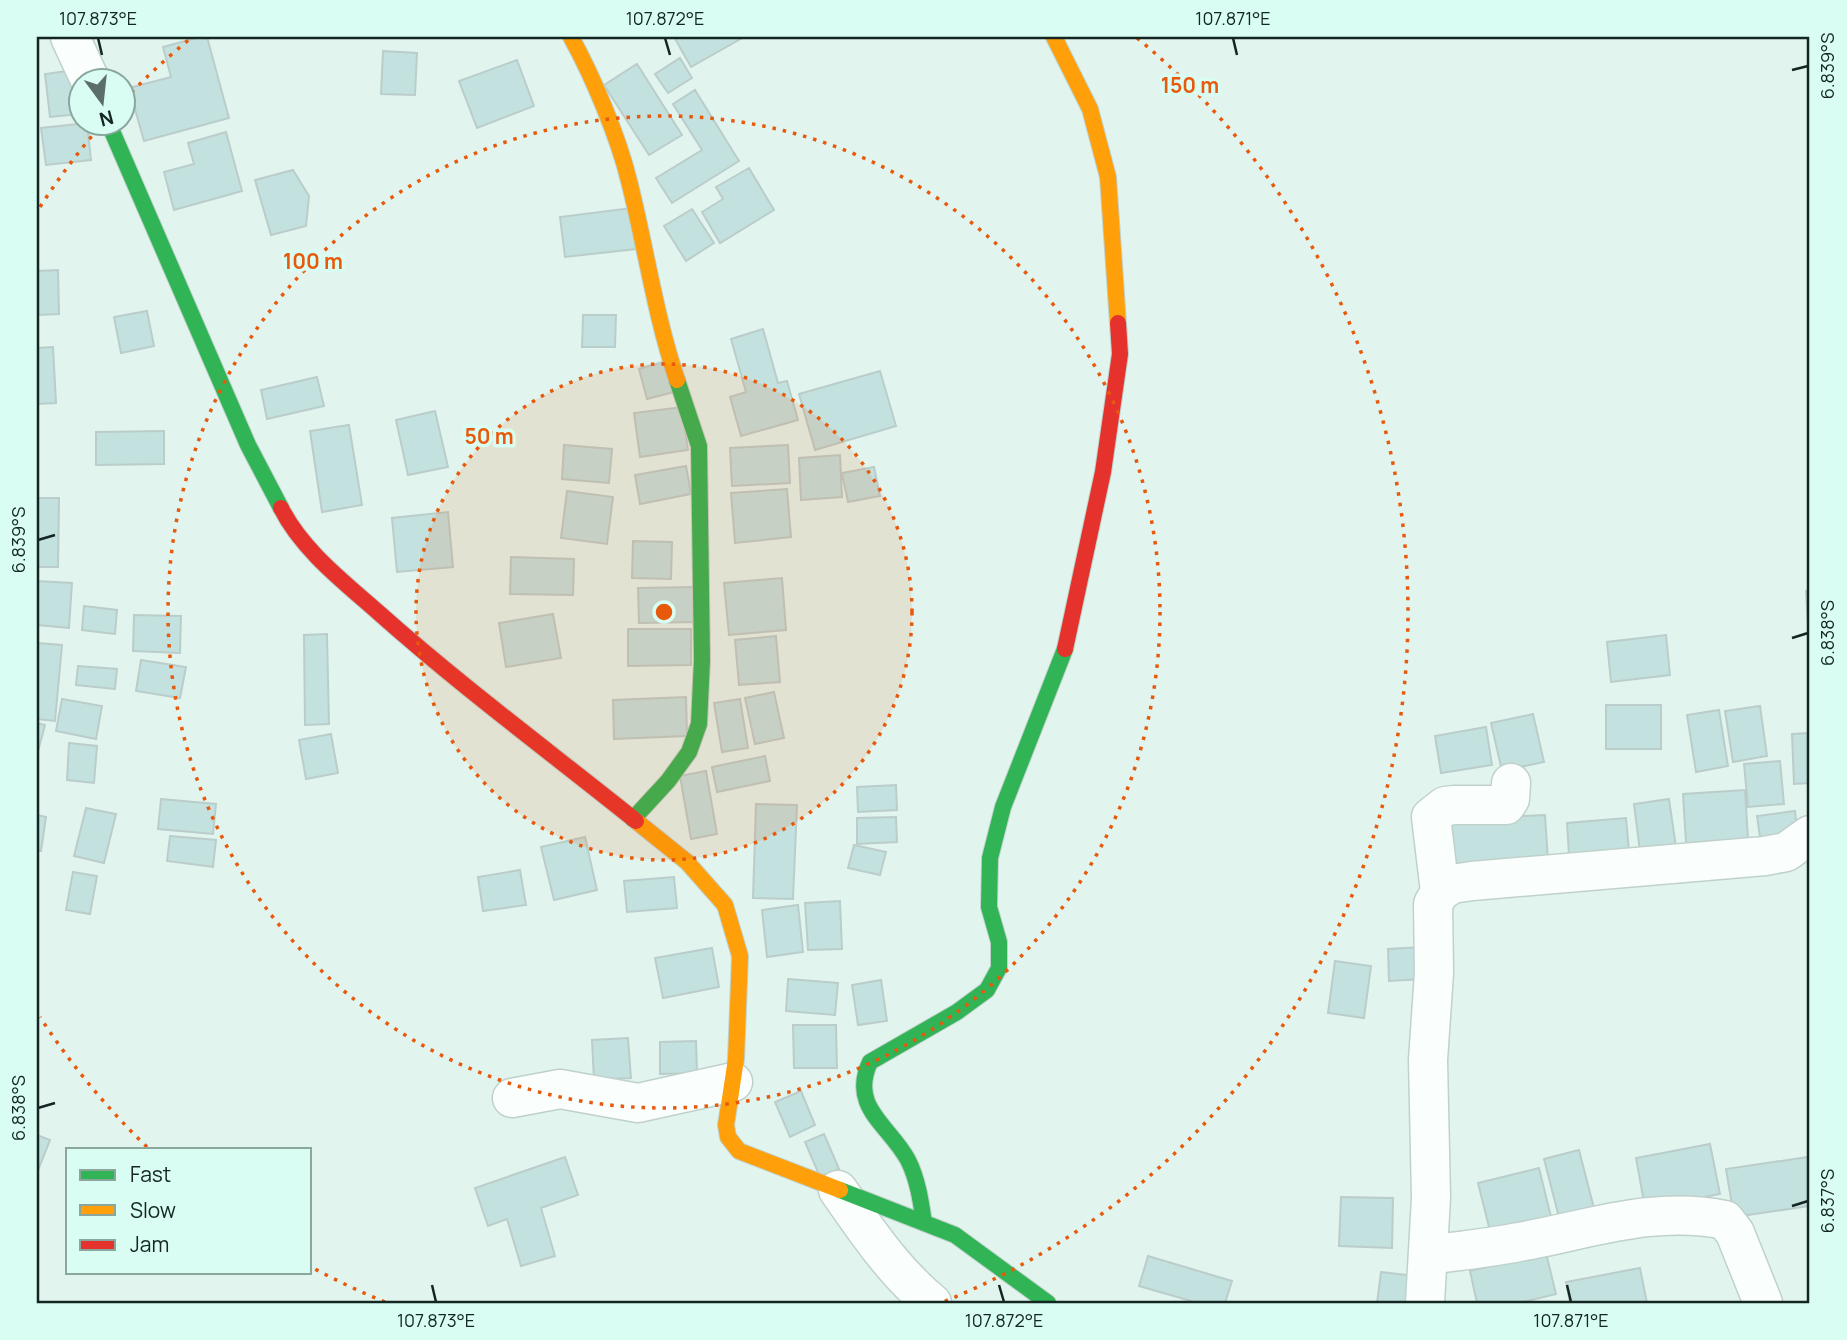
<svg xmlns="http://www.w3.org/2000/svg" width="1847" height="1340" viewBox="0 0 1847 1340" font-family="Manrope,sans-serif">
<rect width="100%" height="100%" fill="#e1f5ee"/>
<path fill="#c3e1de" stroke="#bbcdca" stroke-width="2" d="M200,37H207L229,118L144,141L129,88L171,77L163,47Z
M674,37H744L691,67Z
M383,51L417,53L415,95L381,94Z
M680,58L692,78L668,93L655,74Z
M517,60L534,106L477,128L459,81Z
M637,64L682,135L649,155L604,85Z
M82,69L80,114L50,117L45,74Z
M695,90L739,161L672,203L656,178L702,150L673,104Z
M87,123L91,160L46,165L41,128Z
M226,132L242,191L174,210L164,172L194,164L188,143Z
M749,168L774,210L720,243L702,212L723,199L716,187Z
M293,170L309,196L306,226L271,235L255,180Z
M631,208L636,249L565,257L560,217Z
M692,209L714,243L686,261L664,226Z
M58,270L59,314L37,315V271Z
M147,311L154,346L121,353L114,317Z
M583,315H616L615,347H582Z
M763,329L778,383L787,381L798,420L741,436L730,397L746,392L731,339Z
M53,347L56,403L37,404V348Z
M666,361L674,392L647,399L639,369Z
M880,371L896,426L815,450L799,394Z
M317,377L324,406L267,419L261,390Z
M682,407L688,450L640,457L634,413Z
M435,411L448,467L408,475L396,420Z
M349,425L362,505L322,512L310,431Z
M164,431V464L96,465V432Z
M564,445L612,449L609,483L562,479Z
M788,445L790,483L732,486L730,448Z
M840,455L842,497L801,500L799,458Z
M686,466L691,494L640,504L635,475Z
M874,467L880,496L848,502L842,473Z
M787,489L791,537L735,543L731,493Z
M567,491L613,497L607,544L561,538Z
M37,498H59L58,567H37Z
M448,512L453,567L397,572L392,518Z
M633,541L672,542L671,579L632,578Z
M511,557L574,559L573,595L510,594Z
M782,578L786,630L729,635L724,583Z
M37,581L72,583L69,628L37,625Z
M697,587V622L639,623L638,588Z
M1806,591H1810V642H1809Z
M84,606L117,610L115,634L82,630Z
M553,614L561,658L506,667L499,623Z
M134,615L181,616L180,653L133,651Z
M628,629H691V665L628,666Z
M327,634L329,724L305,725L304,635Z
M1666,635L1670,675L1611,682L1607,642Z
M776,636L780,682L739,685L735,640Z
M37,643L62,645L55,721L37,719Z
M141,660L186,667L180,698L136,691Z
M78,666L117,669L115,689L76,685Z
M774,692L784,738L755,744L745,698Z
M686,697L687,736L614,739L613,700Z
M62,699L102,706L96,739L56,731Z
M740,699L748,748L722,752L714,703Z
M1606,705H1661V749H1606Z
M1760,706L1767,756L1733,762L1725,711Z
M1719,710L1728,766L1696,772L1687,715Z
M1533,714L1544,762L1502,771L1491,723Z
M37,723L45,725L37,755Z
M1486,727L1492,765L1441,773L1435,736Z
M1810,733V783L1794,784L1792,734Z
M331,734L338,773L306,779L299,740Z
M69,743L97,746L94,783L67,780Z
M765,756L770,781L717,792L712,767Z
M1780,761L1784,804L1748,807L1744,764Z
M706,771L717,834L691,839L680,776Z
M896,785L897,810L858,812L857,787Z
M1745,790L1748,839L1686,843L1683,794Z
M161,799L216,804L213,834L158,829Z
M1669,799L1677,854L1641,859L1634,804Z
M756,804L797,805L793,899L753,898Z
M86,808L116,814L104,863L74,856Z
M1795,811L1798,840L1761,844L1757,816Z
M37,815L46,817L41,851H37Z
M1545,815L1548,861L1452,865L1450,819Z
M896,817L897,842L857,844V818Z
M1626,818L1629,851L1569,855L1567,823Z
M170,836L216,840L213,867L167,861Z
M585,837L597,890L554,900L541,847Z
M854,845L886,852L880,875L848,868Z
M520,870L526,905L483,911L478,877Z
M73,872L97,876L90,914L66,910Z
M674,877L677,908L627,912L624,881Z
M840,901L842,949L808,950L805,903Z
M798,905L803,952L767,957L762,910Z
M1421,947L1423,979L1389,981L1388,949Z
M712,948L719,987L663,998L655,958Z
M1335,961L1371,966L1364,1018L1328,1013Z
M788,979L838,983L835,1015L786,1011Z
M881,980L887,1021L858,1025L852,985Z
M793,1025H836L837,1068H794Z
M628,1038L631,1078L594,1080L592,1040Z
M696,1041L697,1073L660,1074V1042Z
M801,1091L815,1125L790,1137L775,1102Z
M824,1134L839,1169L820,1177L805,1142Z
M37,1135L50,1140L37,1173Z
M1710,1144L1720,1194L1645,1208L1636,1158Z
M1579,1150L1596,1216L1561,1225L1544,1159Z
M565,1157L578,1195L541,1208L555,1256L521,1266L507,1219L488,1226L475,1188Z
M1808,1157L1810,1206L1734,1217L1726,1169Z
M1539,1168L1552,1221L1491,1235L1478,1183Z
M1341,1197L1393,1198L1392,1248L1339,1246Z
M1546,1253L1556,1294L1519,1303H1477L1470,1271Z
M1148,1256L1232,1281L1225,1303H1198L1139,1286Z
M1640,1268L1647,1303H1570L1566,1282Z
M1381,1272L1423,1277L1421,1303H1377Z"/>
<g fill="none" stroke-linecap="round" stroke-linejoin="round">
<defs>
<path id="street" d="M70,37L90,80
M1440,892L1431,817L1445,806L1454,805H1506L1510,799L1511,783
M512,1098L560,1089L638,1103L733,1082
M838,1190C867,1231 893,1271 932,1303
M1428,1255C1458,1251 1489,1248 1519,1242C1588,1230 1654,1205 1725,1220L1735,1233L1763,1303
M1425,1303L1431,1198L1428,1060L1434,973L1433,904L1440,892L1452,884L1472,881L1765,856L1786,852L1810,835"/>
<path id="fast" d="M108,122L248,445L281,508
M633,819L668,781L689,752L699,724L702,660L699,446L677,380
M840,1190L955,1235L1048,1303
M924,1223C921,1202 918,1180 908,1160C889,1125 849,1107 870,1062L957,1012L987,990L999,968V942L989,907L990,858L1003,807L1065,649"/>
<path id="slow" d="M571,37C593,77 618,136 629,181C646,248 655,315 677,380
M1054,37L1090,109L1108,177L1118,323
M636,821L687,862L725,905L740,956L736,1059L726,1125L728,1137L739,1151L840,1190"/>
<path id="jam" d="M281,508C302,550 344,582 379,613C461,686 550,752 636,821
M1065,649L1103,472L1120,354L1118,323"/>
</defs>
<use href="#street" stroke="#c0d1cc" stroke-width="41"/>
<use href="#fast" stroke="#c0d1cc" stroke-width="18"/>
<use href="#slow" stroke="#c0d1cc" stroke-width="18"/>
<use href="#jam" stroke="#c0d1cc" stroke-width="18"/>
<use href="#street" stroke="#fafefc" stroke-width="38"/>
<use href="#fast" stroke="#30b455" stroke-width="16"/>
<use href="#slow" stroke="#ff9f0a" stroke-width="16"/>
<use href="#jam" stroke="#e5322d" stroke-width="16"/>
</g>
<path fill="none" stroke="#142621" stroke-width="2.5" d="M98,38L102,55M665,38L670,55M1233,38L1237,55M1792,70L1808,66M38,540L55,535M1792,638L1808,633M38,1108L55,1103M1792,1206L1808,1201M432,1285L436,1302M999,1285L1004,1302M1567,1285L1571,1302"/>
<circle cx="664" cy="612" r="248" fill="#e8590c" fill-opacity=".12"/>
<g fill="none" stroke="#e8590c" stroke-width="3.5" stroke-dasharray="3.5 7">
<circle cx="664" cy="612" r="248"/>
<circle cx="664" cy="612" r="496"/>
<path d="M385 1302A744 744 0 0 1 315 1269M147 1147A744 744 0 0 1 40 1017M40 207A744 744 0 0 1 102 124M124 100A744 744 0 0 1 191 38M1137 38A744 744 0 0 1 943 1302"/>
</g>
<circle cx="664" cy="612" r="10" fill="#e8590c" stroke="#d9fdf2" stroke-width="3.5"/>
<g font-size="21" text-anchor="middle" font-weight="bold" fill="#e8590c" stroke="#d9fdf2" stroke-width="7" stroke-linejoin="round" paint-order="stroke">
<text x="1190" y="93">150 m</text>
<text x="313" y="269">100 m</text>
<text x="489" y="444">50 m</text>
</g>
<rect width="1847" height="1340" fill="none" stroke="#d9fdf2" stroke-width="77"/>
<rect x="66" y="1148" width="245" height="126" fill="#d9fdf2" stroke="#8aa79e" stroke-width="2"/>
<rect x="80" y="1170" width="35" height="10" fill="#30b455" stroke="#8aa79e" stroke-width="2"/>
<text x="130" y="1182" font-size="21" fill="#142621">Fast</text>
<rect x="80" y="1205" width="35" height="10" fill="#ff9f0a" stroke="#8aa79e" stroke-width="2"/>
<text x="130" y="1218" font-size="21" fill="#142621">Slow</text>
<rect x="80" y="1240" width="35" height="10" fill="#e5322d" stroke="#8aa79e" stroke-width="2"/>
<text x="130" y="1252" font-size="21" fill="#142621">Jam</text>
<g transform="translate(102 102) rotate(165)"><circle r="33" fill="#d9fdf2" stroke="#8aa79e" stroke-width="2"/>
<path d="M0-5L12 26L0 18L-12 26Z" fill="#5c6e69"/>
<text y="-10" font-size="19" font-weight="bold" text-anchor="middle" fill="#142621">N</text>
</g>
<rect x="38" y="38" width="1770" height="1264" fill="none" stroke="#142621" stroke-width="2.5"/>
<g font-size="18" text-anchor="middle" fill="#142621">
<text x="98" y="25">107.873°E</text>
<text x="665" y="25">107.872°E</text>
<text x="1233" y="25">107.871°E</text>
<text transform="translate(1828 66) rotate(-90)" y="6">6.839°S</text>
<text transform="translate(19 540) rotate(-90)" y="6">6.839°S</text>
<text transform="translate(1828 633) rotate(-90)" y="6">6.838°S</text>
<text transform="translate(19 1108) rotate(-90)" y="6">6.838°S</text>
<text transform="translate(1828 1201) rotate(-90)" y="6">6.837°S</text>
<text x="436" y="1327">107.873°E</text>
<text x="1004" y="1327">107.872°E</text>
<text x="1571" y="1327">107.871°E</text>
</g>
</svg>
